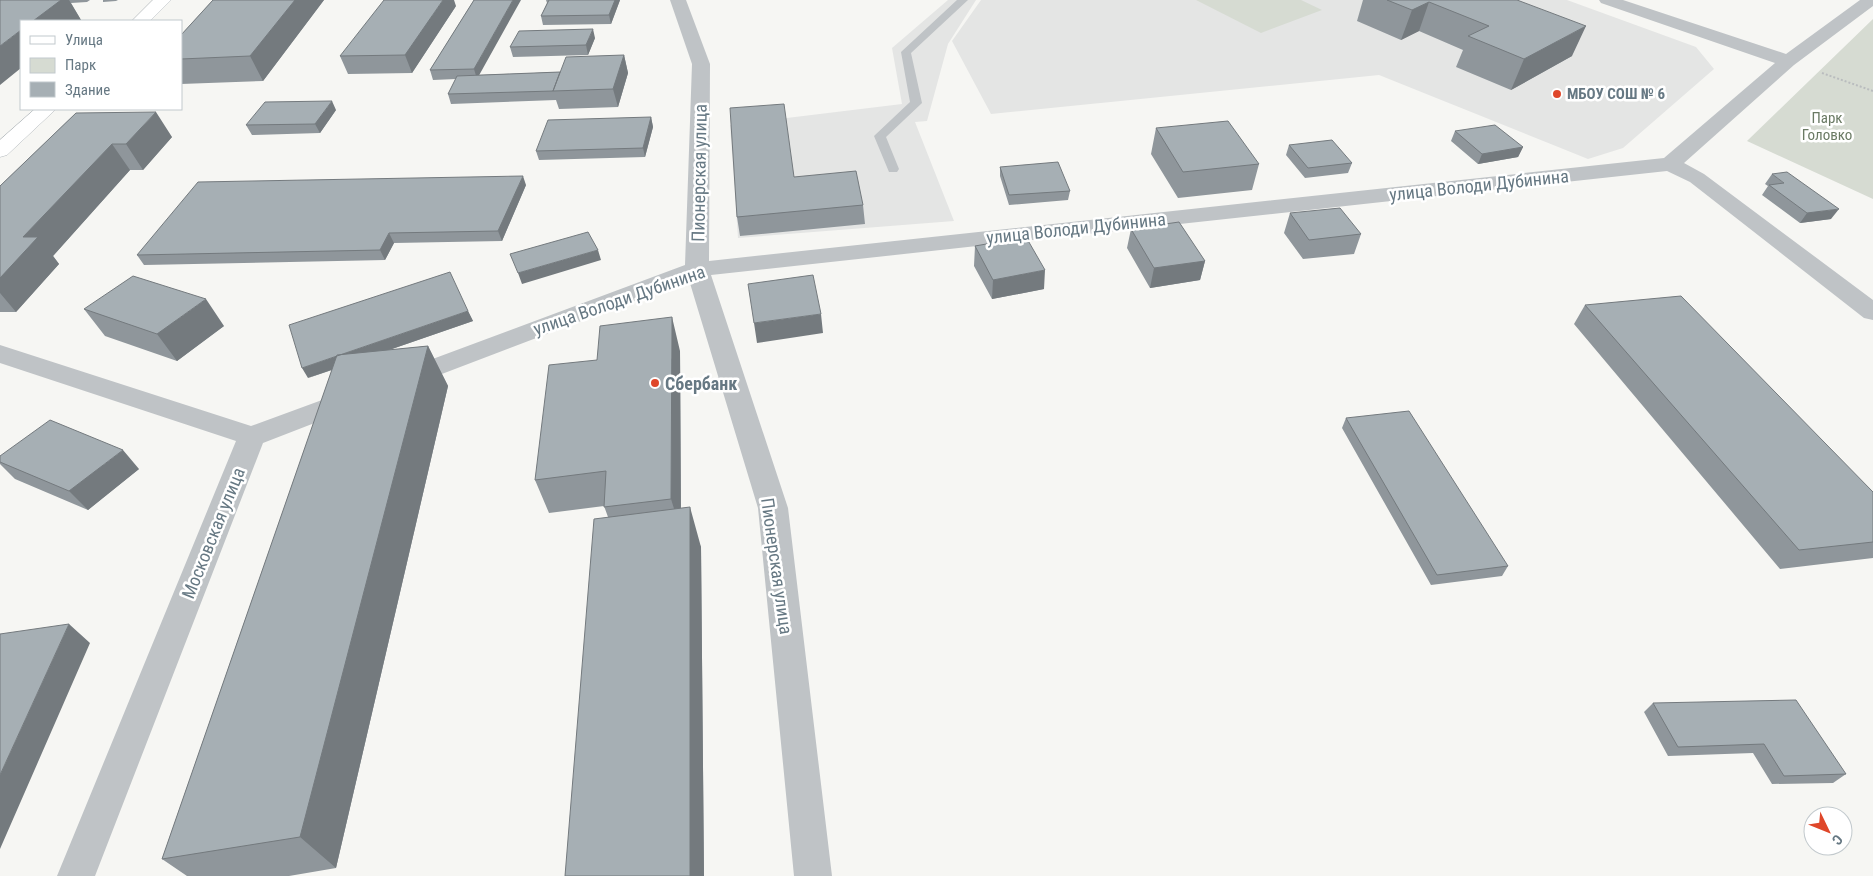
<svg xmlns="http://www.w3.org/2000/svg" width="1873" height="876" viewBox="0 0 1873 876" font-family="'Roboto Condensed',sans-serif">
<rect width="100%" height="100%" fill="#f6f6f3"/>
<path fill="#e4e5e4" d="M948,0H976L948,44L927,121L915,122L954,221L738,238L730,125L902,104L892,48Z
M981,0H1567L1696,47L1714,69L1623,148L1588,159L1379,75L991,114L952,41Z"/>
<path fill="#d6dbd2" d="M1196,0H1301L1322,10L1261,33Z
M1873,19V199L1747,141Z"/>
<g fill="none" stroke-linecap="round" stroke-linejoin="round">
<defs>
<path id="secondary" d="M153,0H171L150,21H132Z
M35,109H56L7,155L0,157V140Z"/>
</defs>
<use href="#secondary" stroke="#b1b7bb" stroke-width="1"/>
<path stroke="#b9bcbe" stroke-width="2" stroke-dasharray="2 2" stroke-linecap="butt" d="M1822,73L1873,91"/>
<path fill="#bfc3c6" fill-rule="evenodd" d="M957,0H968L911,53L922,103L886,137L899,169L897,172H889L874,136L910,102L901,52Z"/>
<path fill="#bfc3c6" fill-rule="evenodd" d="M670,0H686L710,64L709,261L1664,158L1775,63L1601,3L1599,0H1623L1786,54L1860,0H1873V6L1794,65L1684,163L1704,174L1873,300V320L1864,318L1690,182L1667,171L711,275L788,508L832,876H794L758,508L689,280L413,385L404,388L395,385L391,379L395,373L685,265L692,64Z
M0,345L251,426L352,389L361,391L365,398L361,405L263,443L95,876H57L236,441L0,363Z"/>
<use href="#secondary" fill="#fff" fill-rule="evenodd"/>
</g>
<path fill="#8f969b" d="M0,0H90L87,2L71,3L81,20L79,21H21Z
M103,0H118L116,1L103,2Z
M213,0H324L263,81L181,84V35Z
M474,0L479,75L560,72L624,55L628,73L618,107L559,109L556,100L451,104L448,94L456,79L433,80L430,70Z
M546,0H620L611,24L543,25L541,16L547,3Z
M1363,0H1517L1572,56L1511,90L1456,67L1463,50L1419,31L1401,40L1357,21Z
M456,6L412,73L348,74L340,56Z
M595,38L588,55L513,57L510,47Z
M336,110L320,133L252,135L246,125Z
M76,113L172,137L143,170H130L53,256L59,264L16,312H0V186Z
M651,117L653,127L645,157L539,160L536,151Z
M1156,128L1259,164L1252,190L1178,198L1151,154Z
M1455,131L1523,147L1518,157L1478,164L1451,141Z
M1289,145L1352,163L1348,173L1305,178L1286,155Z
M1000,167L1070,191L1068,200L1009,205L1000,176Z
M1772,174L1831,219L1800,223L1762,195L1768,186L1765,184Z
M794,177L863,205L865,224L740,236L737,217Z
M526,185L502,241L394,243L385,260L144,265L137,255Z
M1290,213L1361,234L1354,254L1303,259L1284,233Z
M1131,229L1205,261L1200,280L1150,288L1127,248Z
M975,246L1044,289L992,299L974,266Z
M1585,305L1873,492V558L1780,569L1574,324Z
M84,309L224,326L177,361L105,336Z
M468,311L473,321L389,350L428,346L448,386L336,868L289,876H187L162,859L332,370L308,378Z
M680,351L681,508L701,547L704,876H565L608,517L604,506L549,513L535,480Z
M1346,418L1508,566L1502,576L1431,585L1342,428Z
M0,456L139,469L88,510L15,479L0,464Z
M1653,703L1846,774L1833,783L1772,784L1753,753L1668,756L1644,712Z"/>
<path fill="#747a7e" d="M61,0H69L81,20L79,21H33Z
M295,0H324L263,81L250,56Z
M443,0H454L456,6L412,73L405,55Z
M513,0H521L477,79L474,69Z
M615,0H620L611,24L609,15Z
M1429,2L1419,31L1401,40L1412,10Z
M1586,26L1572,56L1511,90L1524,59Z
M593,29L595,38L588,55L586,45Z
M21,30V68L0,85V46Z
M624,55L628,73L618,107L613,89Z
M332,101L336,110L320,133L315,124Z
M156,112L172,137L143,170L126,144Z
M651,117L653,127L645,157L643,148Z
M112,144L130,170L53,256L59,264L16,312L0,293V278L23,237Z
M1523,147L1518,157L1478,164L1482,154Z
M523,176L526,185L502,241L498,231Z
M1839,209L1831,219L1800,223L1807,213Z
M389,233L394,243L385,260L380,250Z
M598,250L601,260L522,284L518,273Z
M1205,261L1200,280L1150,288L1154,268Z
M1045,270L1044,289L992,299L993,280Z
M206,299L224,326L177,361L157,334Z
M468,311L473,321L308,378L302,368Z
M821,314L823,333L757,343L754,323Z
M672,317L680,351L681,531L671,499Z
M428,346L448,386L336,868L300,837Z
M123,450L139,469L88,510L69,491Z
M690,507L701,547L704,876H690Z
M69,624L90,643L0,849V775Z"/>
<path fill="#a6afb4" stroke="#747a7e" d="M0,0H61L33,21H21V30L0,46Z
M213,0H295L250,56L181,59V35Z
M384,0H443L405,55L340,56Z
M474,0H513L474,69L430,70Z
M549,0H615L609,15L541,16Z
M1387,0H1517L1586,26L1524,59L1468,36L1489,26L1429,2L1412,10Z
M593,29L586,45L510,47L519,31Z
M624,55L613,89L553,91L566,57Z
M560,72L553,91L448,94L457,76Z
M332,101L315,124L246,125L265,102Z
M784,104L794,177L856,171L863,205L737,217L730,108Z
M156,112L126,144H112L23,237H38L0,278V186L76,113Z
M651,117L643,148L536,151L548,120Z
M1228,121L1259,164L1183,172L1156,128Z
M1495,125L1523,147L1482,154L1455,131Z
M1332,140L1352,163L1308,168L1289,145Z
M1058,162L1070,191L1009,195L1000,167Z
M1787,172L1839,209L1807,213L1769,185L1784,183L1772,174Z
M523,176L498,231L389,233L380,250L137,255L198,182Z
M1340,208L1361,234L1309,240L1290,213Z
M1179,222L1205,261L1154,268L1131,229Z
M588,232L598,250L518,273L510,254Z
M1026,237L1045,270L993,280L975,246Z
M450,272L468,311L302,368L289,325Z
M813,275L821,314L754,323L748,284Z
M133,276L206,299L157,334L84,309Z
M1681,296L1873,492V542L1799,550L1585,305Z
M672,317L671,499L604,507L606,471L535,480L549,365L597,360L600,326Z
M428,346L300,837L162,859L337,355Z
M1409,411L1508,566L1437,575L1346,418Z
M50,420L123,450L69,491L0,462V456Z
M690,507V876H565L594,519Z
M69,624L0,775V634Z
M1796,700L1846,774L1784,776L1764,744L1678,747L1653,703Z"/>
<g fill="#df472a" stroke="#fff" stroke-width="2">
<circle cx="1557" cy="94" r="5"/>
<circle cx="655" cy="383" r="5"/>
</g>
<g text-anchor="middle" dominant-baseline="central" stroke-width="5" stroke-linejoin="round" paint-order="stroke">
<g font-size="15" font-weight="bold" fill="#667883" stroke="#fff" text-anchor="start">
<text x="1567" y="94">МБОУ СОШ № 6</text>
</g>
<g font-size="15" fill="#6a7a64" stroke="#fff">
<text x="1827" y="118">Парк<tspan x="1827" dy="17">Головко</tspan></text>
</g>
<g font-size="18" fill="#667883" stroke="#fff">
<text transform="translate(699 173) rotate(-89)">Пионерская улица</text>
<text transform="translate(1479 185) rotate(-6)">улица Володи Дубинина</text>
<text transform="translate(1076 228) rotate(-6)">улица Володи Дубинина</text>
<text transform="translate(619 300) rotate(-19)">улица Володи Дубинина</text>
<text transform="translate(213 533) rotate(-68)">Московская улица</text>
<text transform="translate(777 566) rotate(82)">Пионерская улица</text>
</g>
<g font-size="18" font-weight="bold" fill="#667883" stroke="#fff" text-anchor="start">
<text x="665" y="383">Сбербанк</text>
</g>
</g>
<rect x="20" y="20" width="162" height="90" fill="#ffffff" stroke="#c2c9cd"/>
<rect x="30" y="36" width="25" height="8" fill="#ffffff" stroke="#c2c9cd"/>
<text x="65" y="45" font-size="15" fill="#667883">Улица</text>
<rect x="30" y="58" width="25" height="15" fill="#d6dbd2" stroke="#c2c9cd"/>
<text x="65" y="70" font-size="15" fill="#667883">Парк</text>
<rect x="30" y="82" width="25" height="15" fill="#a6afb4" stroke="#c2c9cd"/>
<text x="65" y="95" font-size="15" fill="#667883">Здание</text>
<g transform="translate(1828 831) rotate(133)"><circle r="24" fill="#ffffff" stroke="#c2c9cd"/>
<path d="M0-4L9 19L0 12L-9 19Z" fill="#df472a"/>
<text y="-8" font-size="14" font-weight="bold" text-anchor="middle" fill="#667883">С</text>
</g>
</svg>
